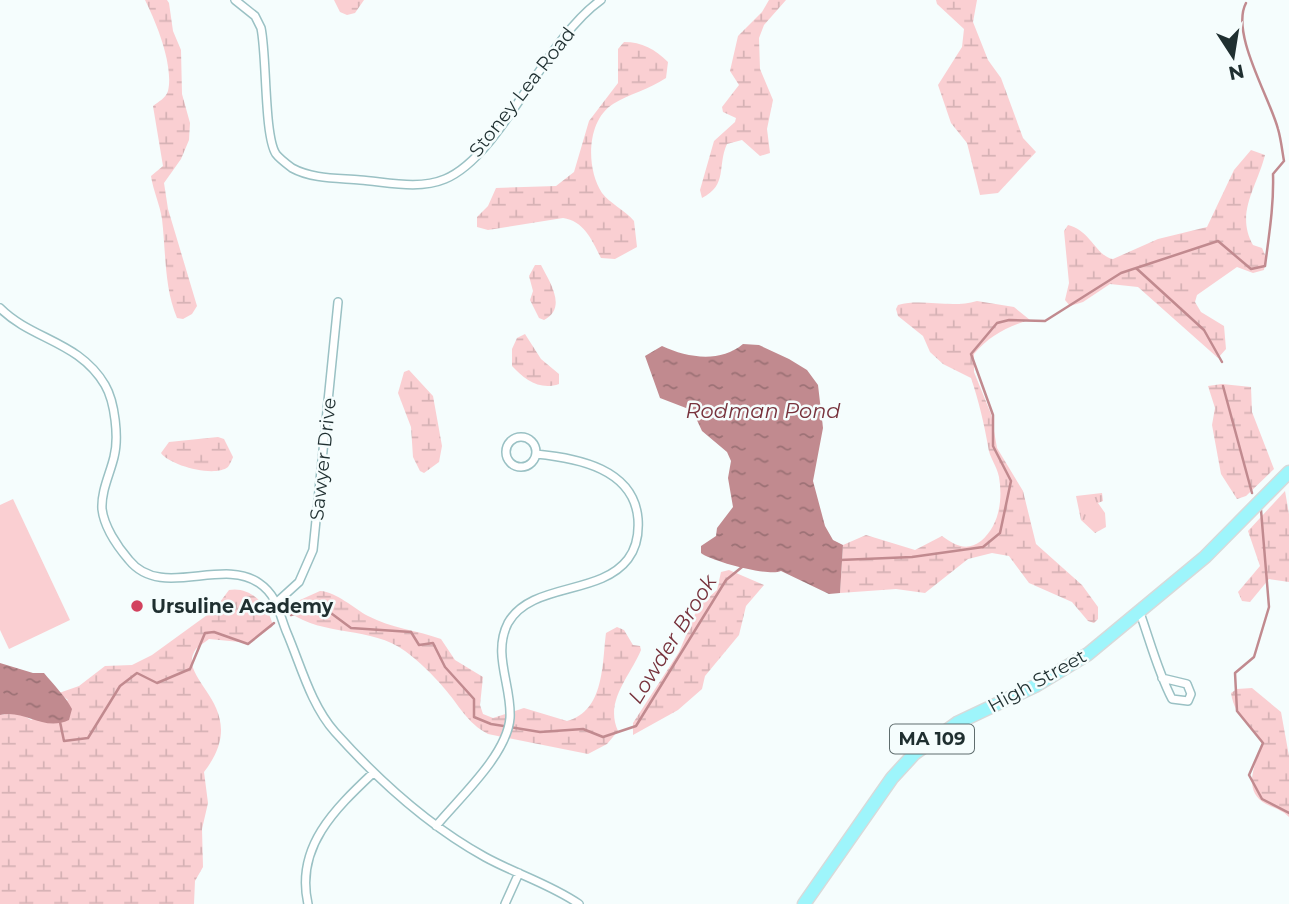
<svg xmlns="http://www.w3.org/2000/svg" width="1289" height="904" viewBox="0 0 1289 904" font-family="Montserrat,sans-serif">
<defs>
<pattern id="wetland-marsh" width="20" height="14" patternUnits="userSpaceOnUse" patternTransform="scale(1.75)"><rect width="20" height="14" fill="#facfd2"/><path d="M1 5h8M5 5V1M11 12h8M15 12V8" fill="none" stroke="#d6b2b5"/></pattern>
<pattern id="park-tufts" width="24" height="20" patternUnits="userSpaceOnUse" patternTransform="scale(1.75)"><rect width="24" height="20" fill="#facfd2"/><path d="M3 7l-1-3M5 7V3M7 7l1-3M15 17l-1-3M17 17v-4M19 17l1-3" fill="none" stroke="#d6b2b5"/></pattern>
<pattern id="water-ripples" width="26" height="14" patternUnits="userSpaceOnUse" patternTransform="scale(1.75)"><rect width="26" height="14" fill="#c18a8f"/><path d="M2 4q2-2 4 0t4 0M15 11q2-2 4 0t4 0" fill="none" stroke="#9c7175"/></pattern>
</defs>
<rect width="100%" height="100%" fill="#f5fdfd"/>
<path fill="#facfd2" d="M13,499L70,620L9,649L0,630V505Z"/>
<path fill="url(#wetland-marsh)" d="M145,0H167L169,3L173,31L181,50L182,94L190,123L189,140L181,159L164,183L168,209L197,306L192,314L183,319L177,318C164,287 166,252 162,219C160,205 153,190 151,176L163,166L153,106C158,102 166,98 168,91C174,65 156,22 145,0Z
M334,0H364L355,13L347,15L340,12Z
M769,0H786L764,25L759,38L760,69L773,100L767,129L770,153L760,156L742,140L727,144C717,166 728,185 702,198L700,190L714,141L735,122L736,118L723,112L722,107L739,85L730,71L738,36L762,12Z
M936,0H977L973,22L988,60L1001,78L1023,138L1036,152L998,193L980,195L967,143L951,123L938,85L962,47L964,29L937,4Z
M624,42C642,42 655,49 668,62L666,78C650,89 629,94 613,104C586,121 586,169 602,193C609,203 625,210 634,221L637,247L615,259L601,258C592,240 584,221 563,218L488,230L477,227V217L488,206L496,188L556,186L574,172L589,121L618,83V49Z
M1251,150L1265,155C1257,187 1235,213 1253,245L1262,248L1266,257L1264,270L1253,273L1237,267L1197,295L1195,302L1201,312L1224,326L1226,349L1218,358L1138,287L1110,284L1083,302L1070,306L1065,300L1069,283L1064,231L1068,225C1090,230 1097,257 1113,259L1158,239L1207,227L1234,170Z
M535,265H541C549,281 568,308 544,320L539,318L530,300L533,291L529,276Z
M977,301L1014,307L1030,320C1008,326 989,336 974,354V372L991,414L997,448L1023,491L1036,544L1082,585L1098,607V619L1094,623L1088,621L1072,602L1029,583L1009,556L992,553L968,559L925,593L896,589L840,593L843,545L866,535L915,550L942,536C954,545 967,552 981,541C999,526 1003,500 999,477C997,466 989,457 988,446C984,423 979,402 971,378L943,364L930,352L923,336L898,316L896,309L898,305C923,298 950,309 977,301Z
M525,334L541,359L559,374V384C540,391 524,379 512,366V349L517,338Z
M409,370L433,396L442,446L439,462L424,473L420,471L413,457L411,427L398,393L404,372Z
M1222,384L1251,387L1252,412L1274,469L1246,496L1237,499L1221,474L1212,425L1215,408L1208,386Z
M218,437L224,439L233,457C233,458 229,466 228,467C214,478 169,465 161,453L169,442Z
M1285,491L1289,514V582L1269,579L1250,602L1242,601L1238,592L1260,566L1248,531Z
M729,570L764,585L746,606L739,635L705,676L702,689L678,710L633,735V723L679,652L698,607L717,590L721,572Z
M229,590C251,586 269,606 273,626L250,643L209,639C205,642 199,646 196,649C173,680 255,706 204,772L208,803L202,829L203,867L195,881L194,904H0V715L18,712L31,720L68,700L59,693L79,686L105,666L132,665L152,655L214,610Z
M320,591C337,592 353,608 368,616C391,628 416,630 441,639L455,660L483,677L480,705L483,714L493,718L524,708L567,721C605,711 602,663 606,633L617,627L624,630L633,645L640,646L641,650C631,675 604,701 618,731L607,744L588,754L488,734C467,723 459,705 444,688C433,675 419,661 405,651C372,626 323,637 289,612L291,604Z
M1252,688L1281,712L1289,756V817C1281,809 1275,809 1266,804C1241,790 1256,763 1262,744C1254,723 1235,720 1231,693L1237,689Z"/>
<path fill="url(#park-tufts)" d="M1102,493L1103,501L1098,503L1105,513L1106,527L1095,533L1081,520L1076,496Z"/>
<path fill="url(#water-ripples)" d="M743,344L759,345L789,359L807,370L818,385L823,428L813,481L825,526L833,540L843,545L840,593L829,594L781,571C769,577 711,561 701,553V546L716,536L717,528L733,507L728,478L731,461L727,452L702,431L695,416L686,408L660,398L645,356L662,346C688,358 720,363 743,344Z
M0,663L33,673H44C53,684 66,697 72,709L69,720C43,732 25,709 0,715Z"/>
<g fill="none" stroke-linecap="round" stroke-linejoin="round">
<path stroke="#c18a8f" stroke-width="2.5" d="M1136,268L1204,330L1222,362
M1223,386L1252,493
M1261,510L1269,607L1254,657L1235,673L1237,711L1263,743L1249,775L1262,799L1289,813
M840,560L912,557L983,547L1000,533L1011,481L993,446V415L971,354L997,323L1009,320L1045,321L1121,273L1218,241L1251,269L1265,266C1269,235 1274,205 1273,174L1284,161C1282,150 1281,139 1278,129C1270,98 1230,33 1246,3
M291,615L320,605L351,628L411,632L419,645L433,643L445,667L474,699V717L491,724L540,732L583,729L603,737L636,726L726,580L742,567
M60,722L64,741L88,738L120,686L137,673L157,683L190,669L205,633L214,632L248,644L274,623"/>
<defs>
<path id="street" d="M235,0L255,16L261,28C267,56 264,136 276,154C279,158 288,165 292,168C312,179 338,178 360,180C387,182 419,190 445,179C502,155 543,41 601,0
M0,308C32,340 79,341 105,385C115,402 119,438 114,457C110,474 101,491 102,509C104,526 117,546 129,560C161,600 222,557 259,583C278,596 279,614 287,633C301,666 311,705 335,732C379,781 427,825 485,857C516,874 550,884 579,904
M506 452a15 15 0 1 1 30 0a15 15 0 1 1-30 0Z
M277,602L299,582L313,550L338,302
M1140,613C1150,641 1158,672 1172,699L1188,701L1191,694L1187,684L1162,678
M436,826C459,798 507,755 510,718C512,686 492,654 508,623C531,582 600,596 628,559C637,547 639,534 638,519C634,469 578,458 536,454
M308,904C295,847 335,809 373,773
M505,904L519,873"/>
<path id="primary" d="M804,904L892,778L914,754L957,723L1035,686L1088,654L1205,557L1289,472"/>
</defs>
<use href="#street" stroke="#9ac1c4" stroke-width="10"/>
<use href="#primary" stroke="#d7dada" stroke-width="15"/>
<use href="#street" stroke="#fff" stroke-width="7"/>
<use href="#primary" stroke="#9ef5fb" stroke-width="12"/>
</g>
<circle fill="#d2425e" stroke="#f5fdfd" stroke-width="2.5" cx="137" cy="606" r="7"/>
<g text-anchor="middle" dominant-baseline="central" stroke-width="5" stroke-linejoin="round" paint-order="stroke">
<rect fill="#f5fdfd" stroke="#5f6d6e" stroke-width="2" x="890" y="724.5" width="84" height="29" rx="5"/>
<g font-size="18" font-weight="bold" fill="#1f2f30">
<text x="932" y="739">MA 109</text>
</g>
<g font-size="19" fill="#1f2f30" stroke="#f5fdfd">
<text transform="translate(522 92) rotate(-52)">Stoney Lea Road</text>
<text transform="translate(323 459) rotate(-84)">Sawyer Drive</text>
<text transform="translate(1037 681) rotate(-29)">High Street</text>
</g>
<g font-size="19" font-weight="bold" fill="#1f2f30" stroke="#f5fdfd" text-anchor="start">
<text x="151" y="606">Ursuline Academy</text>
</g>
<g font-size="21" font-style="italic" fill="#77323c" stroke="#f5fdfd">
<text x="763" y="410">Rodman Pond</text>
<text transform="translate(672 639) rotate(-58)">Lowder Brook</text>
</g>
</g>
<g transform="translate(1233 56) rotate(168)" stroke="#f5fdfd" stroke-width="5" paint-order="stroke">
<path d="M0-5L12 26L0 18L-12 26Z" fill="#1f2f30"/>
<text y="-10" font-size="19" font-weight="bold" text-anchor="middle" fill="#1f2f30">N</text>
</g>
</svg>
